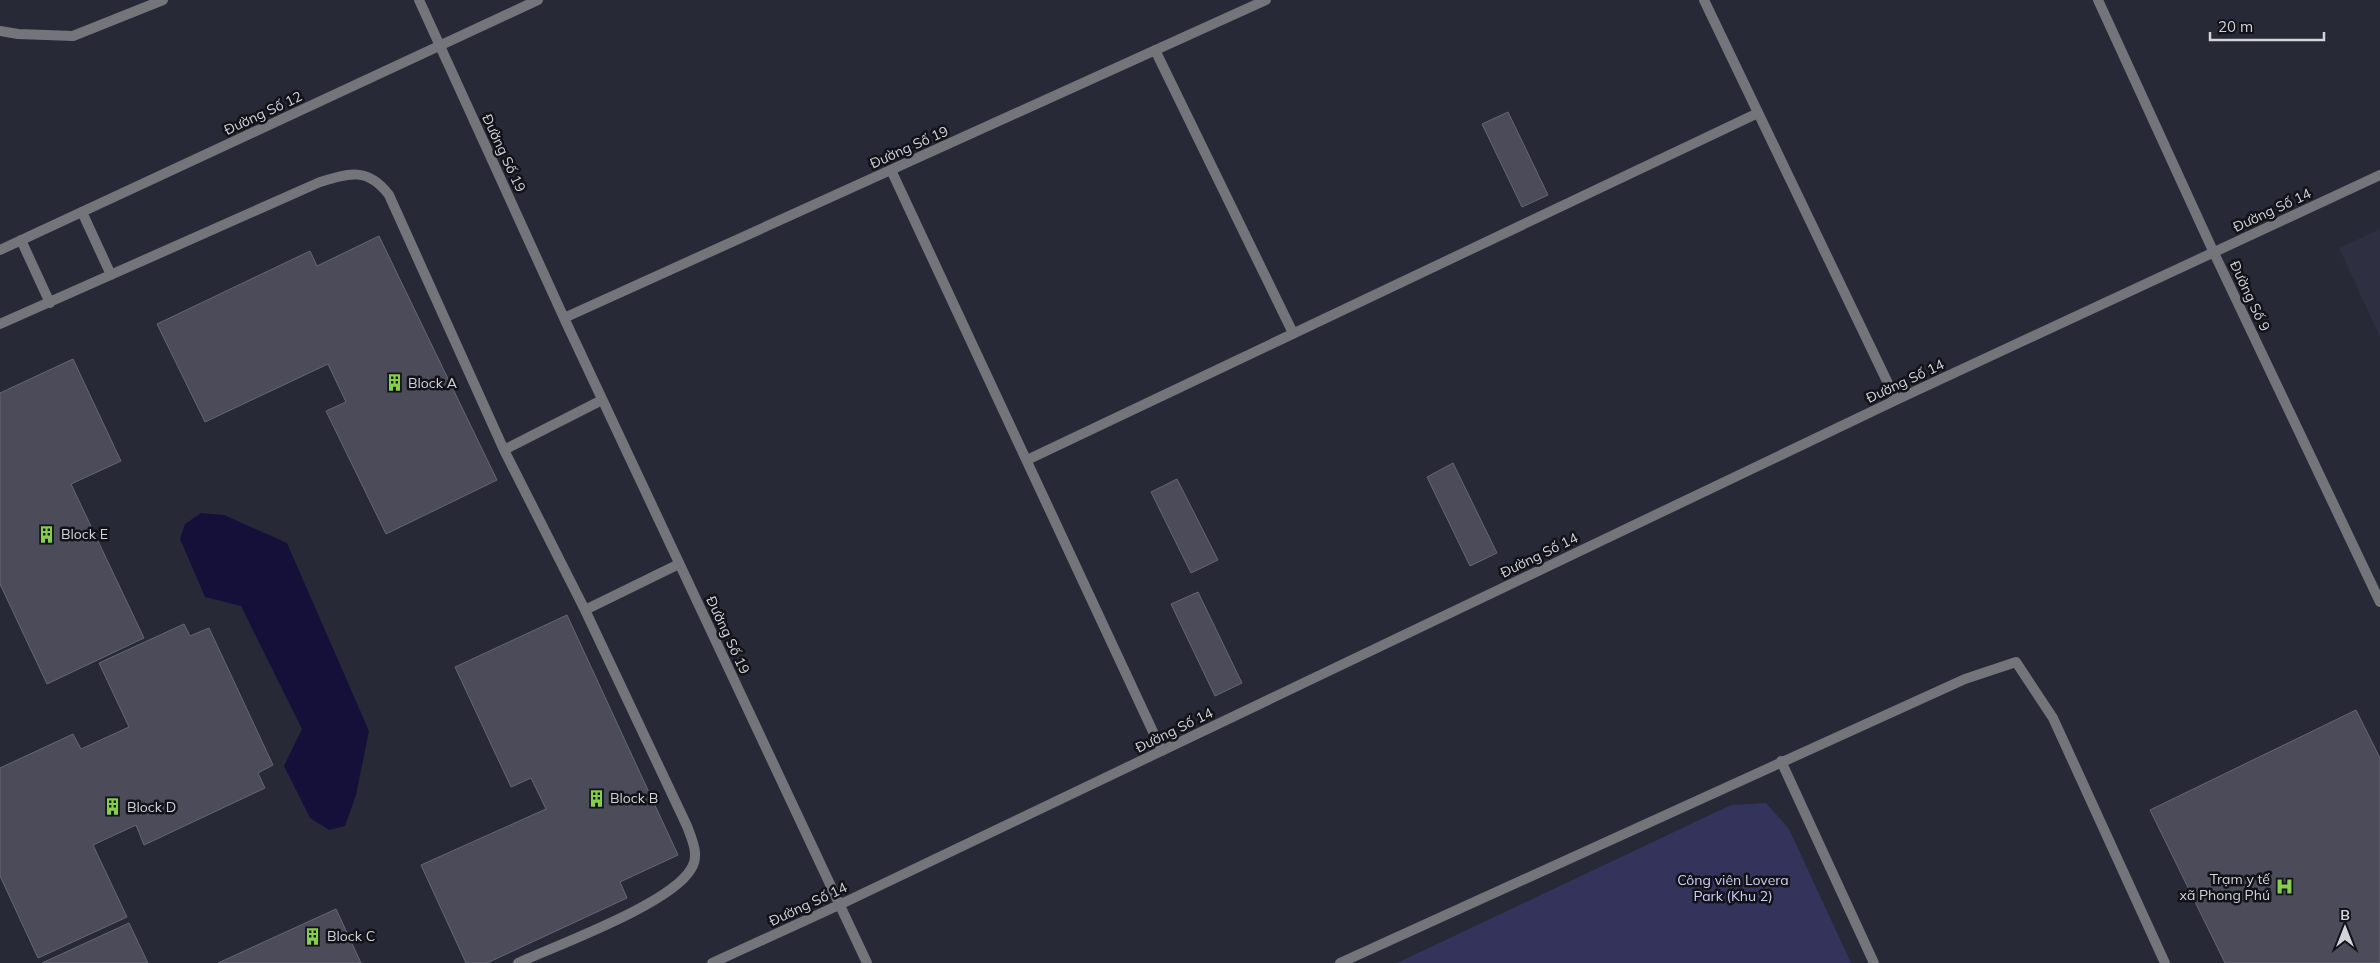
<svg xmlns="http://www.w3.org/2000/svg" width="2380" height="963" viewBox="0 0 2380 963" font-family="Mulish,sans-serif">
<rect width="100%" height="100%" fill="#282936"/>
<path fill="#2f2f42" d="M2380,229V337L2339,248Z"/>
<path fill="#34335c" d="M1766,803L1789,829L1851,963H1397L1731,805Z"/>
<path fill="#151039" d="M201,513L224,515L287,543L369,731L356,795L345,826L329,830L310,818L284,766L302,729L241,606L205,597L180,539L185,524Z"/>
<path fill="#4b4b59" stroke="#666776" d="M1508,112L1548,195L1522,207L1482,124Z
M379,236L497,480L386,534L326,411L346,402L328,364L205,422L157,324L310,251L317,266Z
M73,359L121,461L71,484L144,638L47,684L0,584V393Z
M1453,463L1497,553L1470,566L1427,477Z
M1177,479L1218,560L1191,573L1151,492Z
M1198,592L1242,683L1215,696L1171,604Z
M567,615L678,855L620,882L627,898L487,963H466L421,865L546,809L531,778L511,787L455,667Z
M184,624L190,636L209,628L273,765L258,773L265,788L144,845L136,825L93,845L127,917L38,958L0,876V768L73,734L81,749L129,727L99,663Z
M2356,710L2380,758V963H2225L2150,810Z
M336,909L361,963H218Z
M129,923L148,963H42Z"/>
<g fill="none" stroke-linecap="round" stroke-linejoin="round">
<path stroke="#74747b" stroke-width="10" d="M82,212L111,275
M21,240L50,303
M0,324L320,182C349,173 368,167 389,195L504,450L602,400
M504,450L585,610
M518,963C557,945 671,904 691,869C700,855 692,840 687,826L585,610L679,564"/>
<path stroke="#74747b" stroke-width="10" d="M419,0L564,318
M1704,0L1896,400
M2098,0L2214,253L2380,602
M0,31L18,34L73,36L163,0
M1155,50L1293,333
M891,170L1162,751
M0,250L538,0
M1027,460L1758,113
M1781,761L1874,963
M712,963L839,905L1896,400L2380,175
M867,963L564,318L1266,0
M1340,963L1965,679L2016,662L2053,718L2165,963"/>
</g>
<defs>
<symbol id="building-bare" viewBox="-9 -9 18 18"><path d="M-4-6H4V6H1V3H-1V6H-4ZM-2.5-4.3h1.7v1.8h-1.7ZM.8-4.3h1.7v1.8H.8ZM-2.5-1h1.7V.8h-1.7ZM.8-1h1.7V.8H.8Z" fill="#86cf4b" stroke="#121218" stroke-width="2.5" paint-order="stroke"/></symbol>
<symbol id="hospital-bare" viewBox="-9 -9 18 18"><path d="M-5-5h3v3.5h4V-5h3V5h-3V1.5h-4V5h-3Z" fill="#86cf4b" stroke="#121218" stroke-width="2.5" paint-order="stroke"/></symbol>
</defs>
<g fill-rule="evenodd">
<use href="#building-bare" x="382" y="370" width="25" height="25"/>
<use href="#building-bare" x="34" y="522" width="25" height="25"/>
<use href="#building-bare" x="584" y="786" width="25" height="25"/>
<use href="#building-bare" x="100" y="794" width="25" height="25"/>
<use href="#hospital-bare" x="2272" y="874" width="25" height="25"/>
<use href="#building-bare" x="300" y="924" width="25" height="25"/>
</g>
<g text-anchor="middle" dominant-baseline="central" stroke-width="5" stroke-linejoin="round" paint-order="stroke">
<g font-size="14" fill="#d2d3db" stroke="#121218">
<text transform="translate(263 113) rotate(-25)">Đường Số 12</text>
<text transform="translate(909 147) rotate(-24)">Đường Số 19</text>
<text transform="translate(504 153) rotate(65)">Đường Số 19</text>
<text transform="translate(2272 210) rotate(-25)">Đường Số 14</text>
<text transform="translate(2250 296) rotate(65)">Đường Số 9</text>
<text transform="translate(1905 381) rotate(-25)">Đường Số 14</text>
<text transform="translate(1539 555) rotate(-26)">Đường Số 14</text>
<text transform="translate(728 635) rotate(65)">Đường Số 19</text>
<text transform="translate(1174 730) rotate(-26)">Đường Số 14</text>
<text transform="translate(808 904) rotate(-25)">Đường Số 14</text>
</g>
<g font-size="14" fill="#d2d3db" stroke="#121218" text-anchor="start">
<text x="408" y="383">Block A</text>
<text x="61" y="534">Block E</text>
<text x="610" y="798">Block B</text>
<text x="127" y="807">Block D</text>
<text x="2270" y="879" text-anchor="end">Trạm y tế<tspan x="2270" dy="16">xã Phong Phú</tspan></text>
<text x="327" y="936">Block C</text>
</g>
<g font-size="14" fill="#cecffd" stroke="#121218">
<text x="1733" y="880">Công viên Lovera<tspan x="1733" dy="16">Park (Khu 2)</tspan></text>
</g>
</g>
<g transform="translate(2345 928)" stroke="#121218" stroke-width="4" paint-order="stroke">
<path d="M0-4L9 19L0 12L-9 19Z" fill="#d2d3db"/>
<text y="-8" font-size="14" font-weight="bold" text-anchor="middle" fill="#d2d3db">B</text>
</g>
<path d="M2210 32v8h114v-8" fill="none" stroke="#d2d3db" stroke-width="2.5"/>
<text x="2218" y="32" font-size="15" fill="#d2d3db" stroke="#121218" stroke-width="4" paint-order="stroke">20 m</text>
</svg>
